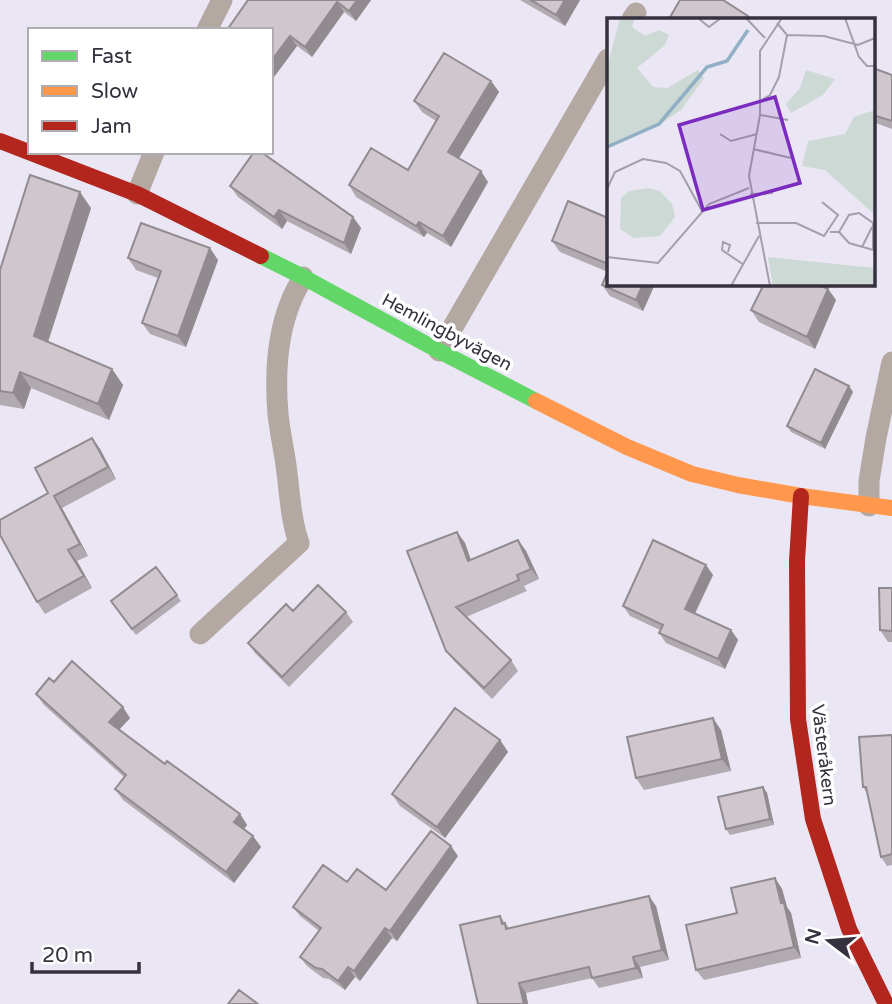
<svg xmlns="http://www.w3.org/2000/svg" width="892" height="1004" viewBox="0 0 892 1004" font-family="'Varela Round',sans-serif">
<rect width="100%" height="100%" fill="#ebe6f4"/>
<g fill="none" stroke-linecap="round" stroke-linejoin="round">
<path stroke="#b3a9a2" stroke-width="21" d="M632,19L636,13
M207,30L222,0
M137,194L154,152
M439,351L608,59
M869,506V481L876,438L892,362
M200,634L299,543C291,520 290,497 287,473C285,454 280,434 278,414C275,378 277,335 291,301C294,293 299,285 303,277"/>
<path stroke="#63d668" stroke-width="16" d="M261,256L303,277L439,351L536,401"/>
<path stroke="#ff974d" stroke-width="16" d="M536,401L627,447L692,474L738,485L801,496L892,508"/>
<path stroke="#b3261e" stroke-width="16" d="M0,141L137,194L261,256
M801,496L797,561L798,719L813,819L849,929L886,1004"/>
</g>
<path fill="#b2aab1" d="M248,0H371L356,21L344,12L312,57L297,46L271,81V30Z
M520,0H580L565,26Z
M873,68L892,75V129L873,122Z
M491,81L499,92L459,158L488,182L451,247L427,233L424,237L356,197L349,185L408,170L436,121L422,112L414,101Z
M230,186L353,217L361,228L351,254L287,221L282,229L238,197Z
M91,208L48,342L112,369L123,385L109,420L31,388L24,409L0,405V270Z
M608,218V284H655L643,311L610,296L602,285L608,272L560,252L552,241Z
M128,258L218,260L186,347L150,334L142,323L158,278L136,270Z
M764,284H819L828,289L836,300L815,349L759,322L751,310Z
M849,386L853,392L825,449L791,432L787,426Z
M92,438L100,449L116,479L62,508L88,556L77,561L92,588L45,614L37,602L48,493Z
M457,532L465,543L471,560L518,540L526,551L539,579L524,586L527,591L466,617L511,660L518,671L492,699L454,661L446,651Z
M156,567L181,601L136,635L111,601Z
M713,575L695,614L731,630L738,640L725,669L666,643L659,633L660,630L630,616L623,606Z
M892,588V642H888L880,630Z
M293,611L346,612L353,622L289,687L255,653L248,643Z
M54,682L130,718L119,730L165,764L240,814L247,825L244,830L253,836L261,847L234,883L123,800L115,789L124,777L44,705L36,694Z
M721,730L731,771L644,790L636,778Z
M892,735V865L887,866L881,857L868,795L863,787Z
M500,740L508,752L445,838L400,806L392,794Z
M763,787L767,793L774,825L730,835L726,829Z
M458,856L397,941L392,938L360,981L355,977L345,990L329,979L323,978L307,966L300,957L319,931L300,916L293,907L347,882L386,890Z
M775,878L782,889L787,907L791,913L801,958L704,980L696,970L737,913Z
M656,906L669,960L640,967L643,978L599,988L592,978L526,993L528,1004H478L500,916L509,928Z"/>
<path fill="#918b90" d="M357,0H371L356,21L349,11Z
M565,0H580L565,26L556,15Z
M337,2L344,12L312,57L305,47Z
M290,36L297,46L271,81V61Z
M491,81L499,92L456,163L448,152Z
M481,171L488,182L451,247L443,236Z
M80,192L91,208L45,351L34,336Z
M279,210L287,221L282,229L274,217Z
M353,217L361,228L351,254L344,243Z
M419,222L427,233L424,237L416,226Z
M210,248L218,260L186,347L178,336Z
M643,284H655L643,311L636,300Z
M828,289L836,300L815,349L807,337Z
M112,369L123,385L109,420L98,404Z
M20,372L31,388L24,409L13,393Z
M849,386L853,392L825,449L821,443Z
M92,438L100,449L116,479L108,467Z
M54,496L62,508L88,556L80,544Z
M457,532L465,543L475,572L468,561Z
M518,540L526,551L539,579L531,569Z
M68,550L77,561L92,588L84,576Z
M706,565L713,575L692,619L685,609Z
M731,630L738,640L725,669L718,659Z
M123,707L130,718L116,733L109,722Z
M713,718L721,730L731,771L722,759Z
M500,740L508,752L445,838L437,827Z
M763,787L767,793L774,825L770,819Z
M240,814L247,825L241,833L234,822Z
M253,836L261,847L234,883L226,872Z
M451,846L458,856L397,941L390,931Z
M775,878L782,889L787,907L791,913L801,958L794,947Z
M649,896L656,906L669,960L662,950Z
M385,928L392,938L360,981L354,971Z
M633,957L640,967L643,978L636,968Z
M348,967L355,977L345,990L338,981Z
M519,983L526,993L528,1004H524Z"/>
<path fill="#cfc6ce" stroke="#918b90" stroke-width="2" d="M248,0H357L349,11L337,2L305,47L290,36L271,61V30H227Z
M531,0H565L556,15Z
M680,0H723L748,16L746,19H669Z
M444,53L491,81L448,152L481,171L443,236L419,222L416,226L349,185L371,148L408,170L439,116L414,101Z
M873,68L892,75V121L873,115Z
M254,152H261L353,217L344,243L279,210L274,217L230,186Z
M30,175L80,192L34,336L112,369L98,404L20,372L13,393L0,391V270Z
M568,201L608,218V264L552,241Z
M141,223L210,248L178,336L142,323L161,271L128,258Z
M608,271V284H643L636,300L602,285Z
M764,284H817L828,289L807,337L751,310Z
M815,369L849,386L821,443L787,426Z
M92,438L108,467L54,496L80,544L68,550L84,576L37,602L0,535V520L48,493L35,468Z
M457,532L468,561L518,540L531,569L517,575L519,580L456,607L511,660L484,688L446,651L407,551Z
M653,540L706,565L685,609L731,630L718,659L659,633L663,625L623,606Z
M156,567L177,595L132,629L111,601Z
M318,585L346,612L282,677L248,643L286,604L293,611Z
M879,588H892V631L880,630Z
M72,661L123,707L109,722L165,764L167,761L240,814L234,822L253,836L226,872L115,789L126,775L36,694L49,678L54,682Z
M455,708L500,740L437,827L392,794Z
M713,718L722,759L636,778L627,737Z
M892,735V854L881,857L866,787H863L859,737Z
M763,787L770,819L726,829L718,797Z
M431,831L451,846L390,931L385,928L354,971L348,967L338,981L322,969L316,968L300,957L321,928L293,907L323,865L347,882L357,869L386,890Z
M775,878L781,903H784L794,947L696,970L686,925L737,913L731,888Z
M649,896L662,950L633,957L636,968L592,978L589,967L519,983L524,1004H478L460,925L500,916L502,924L505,923L506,929Z
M239,990L258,1004H228Z"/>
<g text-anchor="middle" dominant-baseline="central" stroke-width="7" stroke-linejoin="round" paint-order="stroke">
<g font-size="18" fill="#36313e" stroke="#fff">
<text transform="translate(447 332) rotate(28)">Hemlingbyvägen</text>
<text transform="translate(824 755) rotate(83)">Västeråkern</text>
</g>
</g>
<g transform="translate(607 18)">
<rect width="268" height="268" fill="#ebe6f4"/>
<path d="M13,0H28L25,9L38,18L52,12L62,17L58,27L30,50L46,69L60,70L91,52L97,60L75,91L54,106L0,131V50ZM199,52L228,61L216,77L184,95L179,86L193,70ZM268,92V197L218,152L195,148L201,123L238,116L247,99ZM42,170L53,173L65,186L68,199L53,218L27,220L13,211L14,180L22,173ZM161,239L268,250V268H166Z" fill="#cdd9d4"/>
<path fill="none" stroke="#91afc5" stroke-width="3.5" d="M0,129L52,106L100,49L120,43L141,12"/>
<path fill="none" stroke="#a39eab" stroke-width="2" d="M91,0L102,9L114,0M139,0L158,20M238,0L252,39L260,48H268M170,5L180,17L217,18L251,27L268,20M155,82L163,77L172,59L180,17M153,97L181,102M113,116L124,123L150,116M146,131L184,140M0,171L8,154L36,141L59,145L73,153L95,193M143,176L166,175M149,205H189L217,218L231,197L215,184M223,214H232L242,197L252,195L266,205V232L242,225L232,214M255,229L265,209M121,234L123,227L116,224L115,232L137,247M0,239L51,245L102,186L142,170M124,268L152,218M163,268L142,158L153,97V33L175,0"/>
<path fill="#7b2cbf" fill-opacity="0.15" stroke="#7b2cbf" stroke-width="3.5" d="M168,79L193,165L96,192L72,107Z"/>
<rect width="268" height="268" fill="none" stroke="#36313e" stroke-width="3.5"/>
</g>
<rect x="28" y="28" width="245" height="126" fill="#ffffff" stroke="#afadb2" stroke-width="2"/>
<rect x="42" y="51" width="35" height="10" fill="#63d668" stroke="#afadb2" stroke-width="2"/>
<text x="91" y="63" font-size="21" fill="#36313e">Fast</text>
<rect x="42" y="86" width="35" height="10" fill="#ff974d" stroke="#afadb2" stroke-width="2"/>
<text x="91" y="98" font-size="21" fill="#36313e">Slow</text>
<rect x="42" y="121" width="35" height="10" fill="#b3261e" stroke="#afadb2" stroke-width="2"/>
<text x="91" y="133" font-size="21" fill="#36313e">Jam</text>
<g transform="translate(829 941) rotate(286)" stroke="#ffffff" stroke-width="5" paint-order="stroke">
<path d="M0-5L12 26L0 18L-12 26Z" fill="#36313e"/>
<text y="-10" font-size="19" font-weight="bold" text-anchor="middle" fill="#36313e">N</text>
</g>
<path d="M32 962v10h107v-10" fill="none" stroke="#36313e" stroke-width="3.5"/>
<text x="42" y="962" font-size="21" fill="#36313e" stroke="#ffffff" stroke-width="5" paint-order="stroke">20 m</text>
</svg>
